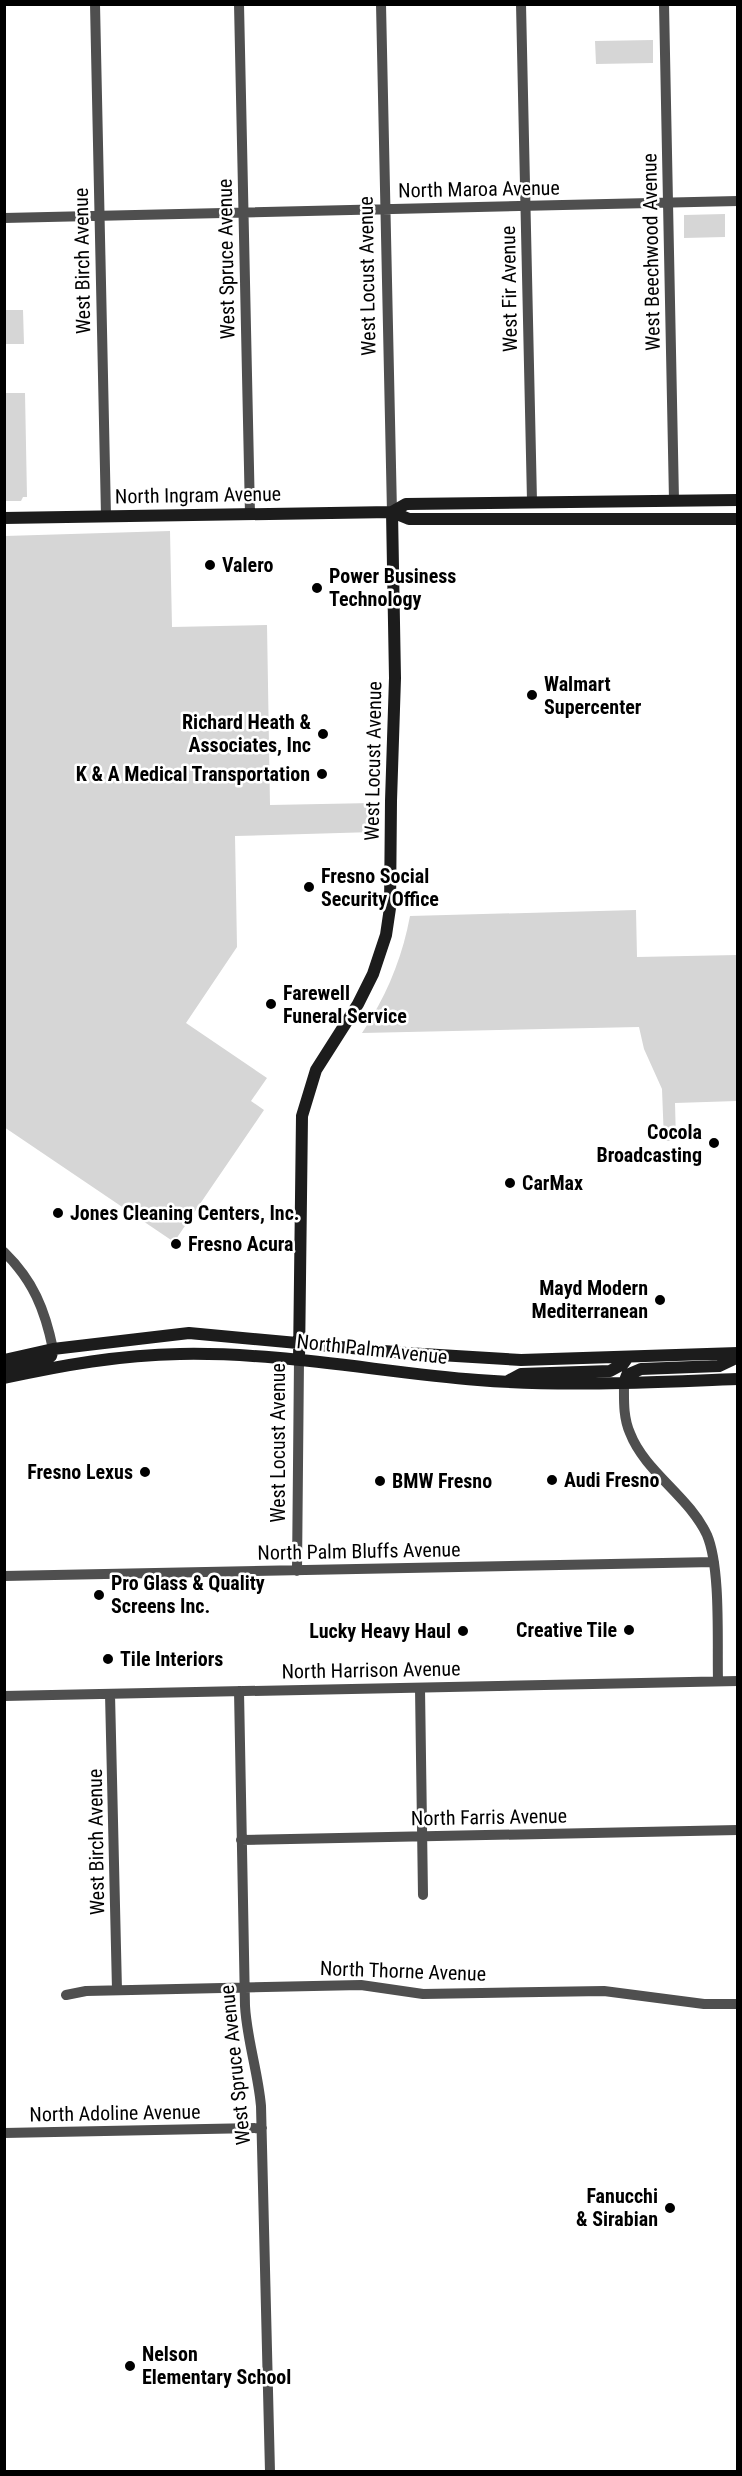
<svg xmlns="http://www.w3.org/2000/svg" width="742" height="2476" viewBox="0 0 742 2476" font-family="'Roboto Condensed',sans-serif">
<rect width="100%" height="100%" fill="#fff"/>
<path fill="#d6d6d6" d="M653,40V63L596,64L595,41Z
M725,214V237L684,238V215Z
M4,310H23L24,344H5Z
M5,393H25L27,497H23L21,501H5Z
M170,531L172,627L267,625L270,805L373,803L374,832L235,836L237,947L186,1023L267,1078L251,1101L264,1110L174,1242L4,1127L5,536Z
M636,910L637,957L737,955V1101L675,1103L676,1141H664L662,1089L644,1049L639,1027L362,1033C386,997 402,959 410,916Z"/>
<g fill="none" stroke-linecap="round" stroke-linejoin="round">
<path stroke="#4f4f4f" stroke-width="10" d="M95,4L106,516
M239,4L250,514
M381,4L392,512
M521,4L532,501
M664,4L674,500
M4,218L738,201
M4,1252C33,1280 45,1310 53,1349
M624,1383C624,1400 623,1417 630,1433C645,1472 689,1496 707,1535C721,1568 717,1643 718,1681
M297,1571L299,1360
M4,1576L714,1562
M420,1688L423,1895
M239,1691L245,2006C247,2040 258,2072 261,2106L270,2472
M110,1694L117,1990
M4,1696L738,1681
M241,1840L738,1830
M66,1995L86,1991L361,1985L423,1994L604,1991L704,2004H738
M4,2133L262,2128"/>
<path stroke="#1c1c1c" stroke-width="12" d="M392,512L406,504L738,500
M4,518L392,512L409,519H738
M4,1360L53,1349L189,1333L406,1353L521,1360L738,1353
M299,1360L302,1116L316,1070L358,1004L373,974L386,935L390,908L391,801L395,678L392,512
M4,1369L47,1359L51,1356L53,1349
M4,1378C63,1365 120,1355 180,1354C280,1352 379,1372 478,1380C565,1387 651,1382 738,1379
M508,1381L521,1374L610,1371L623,1364L628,1357
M624,1383L627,1375L641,1369L719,1366L738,1357"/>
</g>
<g fill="#000" stroke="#fff" stroke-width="2">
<circle cx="210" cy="565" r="6"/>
<circle cx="317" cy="588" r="6"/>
<circle cx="532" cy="695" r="6"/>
<circle cx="323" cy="734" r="6"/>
<circle cx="322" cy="774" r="6"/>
<circle cx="309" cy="887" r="6"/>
<circle cx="271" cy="1004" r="6"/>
<circle cx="714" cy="1143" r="6"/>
<circle cx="510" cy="1183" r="6"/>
<circle cx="58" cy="1213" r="6"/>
<circle cx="176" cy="1244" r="6"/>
<circle cx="660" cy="1300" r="6"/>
<circle cx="145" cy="1472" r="6"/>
<circle cx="552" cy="1480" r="6"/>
<circle cx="380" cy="1481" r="6"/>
<circle cx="99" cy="1595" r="6"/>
<circle cx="629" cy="1630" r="6"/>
<circle cx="463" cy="1631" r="6"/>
<circle cx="108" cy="1659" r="6"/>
<circle cx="670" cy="2208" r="6"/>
<circle cx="130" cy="2366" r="6"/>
</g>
<g text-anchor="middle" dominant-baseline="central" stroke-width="5" stroke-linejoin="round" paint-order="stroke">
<g font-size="20" fill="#000" stroke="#fff">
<text transform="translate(479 189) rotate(-1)">North Maroa Avenue</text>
<text transform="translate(651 252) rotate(-91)">West Beechwood Avenue</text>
<text transform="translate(226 259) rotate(-91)">West Spruce Avenue</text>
<text transform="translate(82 261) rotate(-91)">West Birch Avenue</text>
<text transform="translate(367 276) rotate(-91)">West Locust Avenue</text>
<text transform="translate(509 289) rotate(-91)">West Fir Avenue</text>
<text transform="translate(198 495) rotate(-1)">North Ingram Avenue</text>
<text transform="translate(373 761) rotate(-89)">West Locust Avenue</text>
<text transform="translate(372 1349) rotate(6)">North Palm Avenue</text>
<text transform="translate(278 1443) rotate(-90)">West Locust Avenue</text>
<text transform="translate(359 1551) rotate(-1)">North Palm Bluffs Avenue</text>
<text transform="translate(371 1670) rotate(-1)">North Harrison Avenue</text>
<text transform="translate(489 1817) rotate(-1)">North Farris Avenue</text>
<text transform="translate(96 1842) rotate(-91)">West Birch Avenue</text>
<text transform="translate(403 1971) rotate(2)">North Thorne Avenue</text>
<text transform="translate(235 2065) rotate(-96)">West Spruce Avenue</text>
<text transform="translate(115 2113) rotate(-1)">North Adoline Avenue</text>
</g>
<g font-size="20" font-weight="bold" fill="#000" stroke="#fff" text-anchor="start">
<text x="222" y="565">Valero</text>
<text x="329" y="576">Power Business<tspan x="329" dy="23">Technology</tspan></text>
<text x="544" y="684">Walmart<tspan x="544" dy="23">Supercenter</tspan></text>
<text x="311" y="722" text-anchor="end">Richard Heath &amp;<tspan x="311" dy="23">Associates, Inc</tspan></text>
<text x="310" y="774" text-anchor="end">K &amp; A Medical Transportation</text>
<text x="321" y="876">Fresno Social<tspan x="321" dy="23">Security Office</tspan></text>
<text x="283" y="993">Farewell<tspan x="283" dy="23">Funeral Service</tspan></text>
<text x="702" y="1132" text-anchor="end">Cocola<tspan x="702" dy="23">Broadcasting</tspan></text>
<text x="522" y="1183">CarMax</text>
<text x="70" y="1213">Jones Cleaning Centers, Inc.</text>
<text x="188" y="1244">Fresno Acura</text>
<text x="648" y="1288" text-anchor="end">Mayd Modern<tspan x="648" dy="23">Mediterranean</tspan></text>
<text x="133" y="1472" text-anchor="end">Fresno Lexus</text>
<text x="564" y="1480">Audi Fresno</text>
<text x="392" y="1481">BMW Fresno</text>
<text x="111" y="1583">Pro Glass &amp; Quality<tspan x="111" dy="23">Screens Inc.</tspan></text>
<text x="617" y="1630" text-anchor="end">Creative Tile</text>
<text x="451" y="1631" text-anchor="end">Lucky Heavy Haul</text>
<text x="120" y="1659">Tile Interiors</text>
<text x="658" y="2196" text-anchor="end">Fanucchi<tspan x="658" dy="23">&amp; Sirabian</tspan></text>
<text x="142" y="2354">Nelson<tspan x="142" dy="23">Elementary School</tspan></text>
</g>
</g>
<rect width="742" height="2476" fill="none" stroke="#000000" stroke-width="12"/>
</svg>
